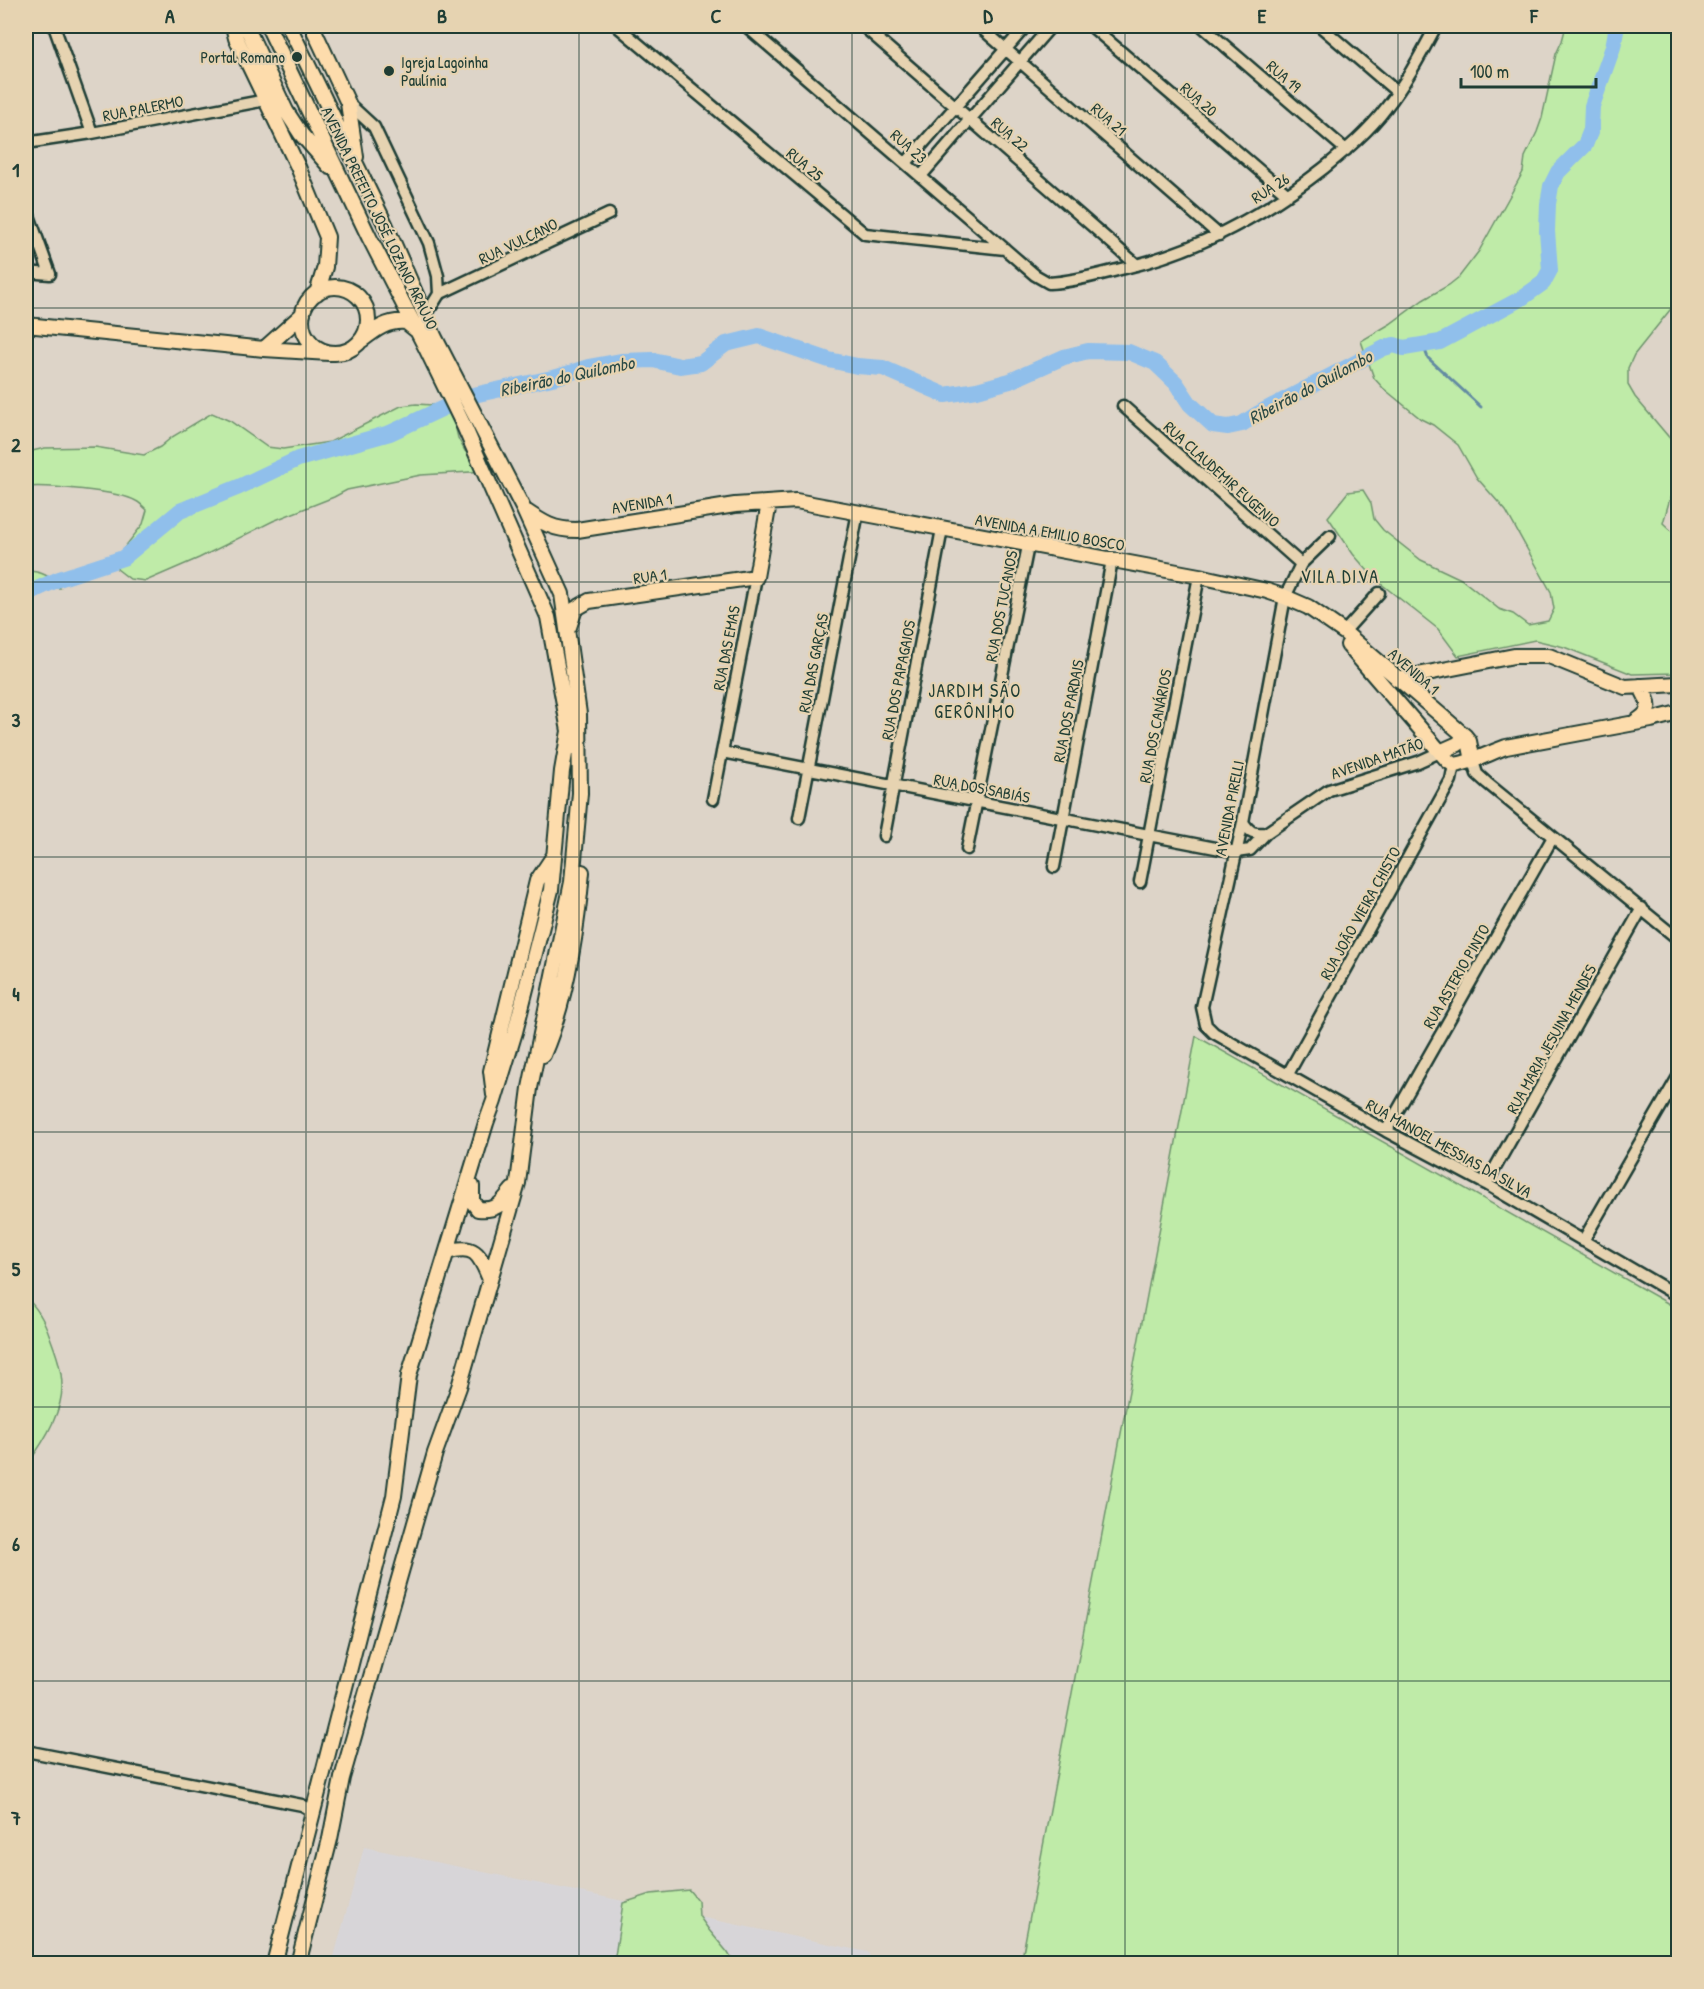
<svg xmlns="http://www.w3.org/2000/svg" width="1704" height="1989" viewBox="0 0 1704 1989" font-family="'Patrick Hand',sans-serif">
<rect width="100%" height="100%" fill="#ddd4c8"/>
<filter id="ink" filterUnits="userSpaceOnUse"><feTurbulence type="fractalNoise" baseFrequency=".0167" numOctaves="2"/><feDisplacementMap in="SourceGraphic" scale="12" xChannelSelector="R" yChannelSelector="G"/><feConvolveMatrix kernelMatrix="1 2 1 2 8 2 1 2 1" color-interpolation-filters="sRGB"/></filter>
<g filter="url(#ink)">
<path fill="#d7d5d8" d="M364,1847L868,1952L873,1963L332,1964Z"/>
<path fill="#bfeba8" stroke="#6f946e" stroke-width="1.5" d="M1566,26H1678V300L1634,355L1628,368V385L1635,397L1672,441L1678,456V477L1671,495L1663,523L1678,537V673L1632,674L1564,647L1535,640L1458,656L1438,629L1375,579L1353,554L1328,517L1348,492L1363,490L1371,503L1374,519L1383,530L1421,560L1461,579L1499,609L1513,614L1528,625L1548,621L1554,609L1551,592L1506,511L1477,478L1458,445L1433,425L1421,419L1383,388L1374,378L1361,341L1390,324L1423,300L1449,285L1459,277L1479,251L1523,172L1525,157L1537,132L1542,118L1556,54L1562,41Z
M416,404L433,405L447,409L454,421L458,438L465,451L486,471L421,475L347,490L334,497L273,521L199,558L146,581L130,579L117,569L120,553L143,524L147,510C144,507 140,503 136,501C120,491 45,485 26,487V451L28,452L45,448L95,447L144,455L160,447L172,437L212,413L230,421L267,447L283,449L330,442L401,406Z
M26,571C42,571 50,576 60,588H43L26,598Z
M1196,1036L1678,1309V1963H1021Z
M26,1298C38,1308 45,1322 50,1337C56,1353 62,1369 62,1387C62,1413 41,1446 26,1466Z
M689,1890L698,1901L699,1916L709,1930L728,1953L734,1963H614L623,1903L651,1894Z"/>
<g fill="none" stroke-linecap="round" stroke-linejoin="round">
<path stroke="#638ba2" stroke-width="3" d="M1423,345L1428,358L1481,407"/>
<path stroke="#90bfeb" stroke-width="16" d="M26,594L59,579L123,558L180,511L239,487L298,459L390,433L469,396L557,377L588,367L621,361L653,360L680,366L701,363L726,344L759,336L829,360L857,366L883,368L945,395L977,390L1010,381L1064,357L1088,351L1129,352L1155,363L1176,383L1190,404L1213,425L1228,427L1242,424L1259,413L1384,348L1394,345L1404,348L1440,342L1522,298L1543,283L1550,270L1547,231L1548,204L1551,186L1558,172L1585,145L1591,130L1592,106L1613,47L1617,26"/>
<defs>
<path id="minor" d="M54,26L92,133
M617,26L865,234L1005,249
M746,26L1035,275L1049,283C1073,282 1101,274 1125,268C1199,250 1264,215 1324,168C1346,150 1369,131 1386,108C1406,83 1421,54 1436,26
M863,26L1137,265
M979,26L1219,235
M1091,26L1288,195
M1202,26L1346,150
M1320,26L1397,92
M348,103L374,127L429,243L438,276L439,294L426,315
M26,143L92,133L266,100
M906,163L1026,26
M921,176L1051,26
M26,207L50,274L26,272
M439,294L609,214
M1123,406L1301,564
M1330,536L1301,564L1285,597L1243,822L1202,1007L1206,1025L1214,1033L1386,1131L1486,1184L1678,1296
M1344,632L1379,593
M722,752L1236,852L1250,850L1266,833L1329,790L1418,762L1440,752
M1473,761L1477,774L1487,783L1678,939
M713,799L756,577
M799,818L858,512
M1243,822C1250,833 1254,834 1266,833
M884,836L942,529
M967,849L1028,546
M1054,867L1112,560
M1140,882L1199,576
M1288,1074L1451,780L1454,765
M1386,1131L1553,837
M1486,1184L1642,908
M1583,1241L1678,1077
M26,1751L302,1805L313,1811"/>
<path id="major" d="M233,26L236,38L298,167L327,237L325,267L317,293
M246,26L286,111L301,134L330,167
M268,26L369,237L425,346L464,426L548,617L569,731L562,771L551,890L515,1032L494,1101L486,1123L409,1375L394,1496L274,1964
M289,26L386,226L435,338L524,510L562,594L579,714L580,793L572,882L530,1088L518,1183L459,1387L435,1453L342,1778L330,1839L298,1964
M312,26L348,103L356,157
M302 320a33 33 0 1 1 66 0a33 33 0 1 1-66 0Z
M26,325L264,349L329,353
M362,340C376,329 388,320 406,322L416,330
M264,349L303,314
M524,510C543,523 553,530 577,530L735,505L796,501L1199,576L1267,591L1285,597L1308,607L1344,632L1465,736L1469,741L1473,761
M569,627L575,609L589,601L756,577L769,503
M1348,645L1448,761L1454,765C1472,763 1489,753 1506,747L1651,720L1678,713
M1397,679L1514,656H1549L1625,687L1678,684
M1635,722C1654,711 1650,703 1640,686
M1440,752L1458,744L1465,736
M543,1055C566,1002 577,930 582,872
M494,1095L491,1071L537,881L553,857
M472,1186V1201L478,1209C497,1211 501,1204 512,1190
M447,1252C474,1244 479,1253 489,1277"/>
</defs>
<use href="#minor" stroke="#1f3d34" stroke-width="15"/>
<use href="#major" stroke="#1f3d34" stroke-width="18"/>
<use href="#minor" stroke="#e6d3b1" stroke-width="10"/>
<use href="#major" stroke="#fddcac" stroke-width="14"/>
</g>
</g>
<path fill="none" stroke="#1f3d34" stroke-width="1.5" stroke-opacity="0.55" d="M306,26V1964M579,26V1964M852,26V1964M1125,26V1964M1398,26V1964M26,308H1678M26,582H1678M26,857H1678M26,1132H1678M26,1407H1678M26,1681H1678"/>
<g fill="#1f3d34" stroke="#e6d3b1" stroke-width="2">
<circle cx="297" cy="57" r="6"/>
<circle cx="389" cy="71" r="6"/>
</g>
<g text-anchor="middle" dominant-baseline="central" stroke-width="4.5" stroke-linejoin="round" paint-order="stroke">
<g font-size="16" fill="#1f3d34" stroke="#e6d3b1" text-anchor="end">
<text x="285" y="57">Portal Romano</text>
<text x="401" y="62" text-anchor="start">Igreja Lagoinha<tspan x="401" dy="18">Paulínia</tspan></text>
</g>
<g font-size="16" fill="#1f3d34" stroke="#e6d3b1">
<text transform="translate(1284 76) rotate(41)">RUA 19</text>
<text transform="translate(1199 99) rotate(41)">RUA 20</text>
<text transform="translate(143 108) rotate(-11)">RUA PALERMO</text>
<text transform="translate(1109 119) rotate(41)">RUA 21</text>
<text transform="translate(1010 134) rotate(41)">RUA 22</text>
<text transform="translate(909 146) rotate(41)">RUA 23</text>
<text transform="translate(805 164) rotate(40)">RUA 25</text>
<text transform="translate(1270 188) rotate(-33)">RUA 26</text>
<text transform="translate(380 218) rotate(64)">AVENIDA PREFEITO JOSÉ LOZANO ARAÚJO</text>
<text transform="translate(518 241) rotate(-26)">RUA VULCANO</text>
<text transform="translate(1222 474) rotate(42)">RUA CLAUDEMIR EUGENIO</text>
<text transform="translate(642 503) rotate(-9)">AVENIDA 1</text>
<text transform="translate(1050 532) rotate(10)">AVENIDA A EMILIO BOSCO</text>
<text transform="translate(650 576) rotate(-8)">RUA 1</text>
<text transform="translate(1001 606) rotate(-79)">RUA DOS TUCANOS</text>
<text transform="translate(726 648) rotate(-79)">RUA DAS EMAS</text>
<text transform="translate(813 663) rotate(-79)">RUA DAS GARÇAS</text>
<text transform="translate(1414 671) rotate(41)">AVENIDA 1</text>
<text transform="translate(898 680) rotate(-79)">RUA DOS PAPAGAIOS</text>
<text transform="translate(1068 711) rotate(-79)">RUA DOS PARDAIS</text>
<text transform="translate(1155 726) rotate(-79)">RUA DOS CANÁRIOS</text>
<text transform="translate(1377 758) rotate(-19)">AVENIDA MATÃO</text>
<text transform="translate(982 788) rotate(11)">RUA DOS SABIÁS</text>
<text transform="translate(1229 808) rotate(-79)">AVENIDA PIRELLI</text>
<text transform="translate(1360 913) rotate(-61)">RUA JOÃO VIEIRA CHISTO</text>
<text transform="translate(1456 976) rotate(-60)">RUA ASTERIO PINTO</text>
<text transform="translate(1551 1039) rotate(-61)">RUA MARIA JESUINA MENDES</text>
<text transform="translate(1449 1148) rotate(29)">RUA MANOEL MESSIAS DA SILVA</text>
</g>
<g font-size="18" font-style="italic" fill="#2a4a46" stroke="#e6d3b1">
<text transform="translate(567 376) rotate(-12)">Ribeirão do Quilombo</text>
<text transform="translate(1310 387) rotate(-28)">Ribeirão do Quilombo</text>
</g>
<g font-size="18" letter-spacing="1.5" fill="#1f3d34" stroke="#e6d3b1">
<text x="1340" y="576">VILA DIVA</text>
<text x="975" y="690">JARDIM SÃO<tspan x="975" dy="21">GERÔNIMO</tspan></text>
</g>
</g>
<rect width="1704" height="1989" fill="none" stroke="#e6d3b1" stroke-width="66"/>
<path d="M1461 78v9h135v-9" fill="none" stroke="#1f3d34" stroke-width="3"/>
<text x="1470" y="78" font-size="18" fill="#1f3d34" stroke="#e6d3b1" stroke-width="4.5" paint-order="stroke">100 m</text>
<rect x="33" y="33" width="1638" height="1923" fill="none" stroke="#1f3d34" stroke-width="2"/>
<g font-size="20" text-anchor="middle" font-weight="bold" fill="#1f3d34">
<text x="170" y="23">A</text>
<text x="442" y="23">B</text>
<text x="716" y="23">C</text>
<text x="988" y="23">D</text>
<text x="1262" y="23">E</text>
<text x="1534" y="23">F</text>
<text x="16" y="177">1</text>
<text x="16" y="452">2</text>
<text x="16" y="727">3</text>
<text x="16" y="1001">4</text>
<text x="16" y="1276">5</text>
<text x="16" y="1551">6</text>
<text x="16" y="1825">7</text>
</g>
</svg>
